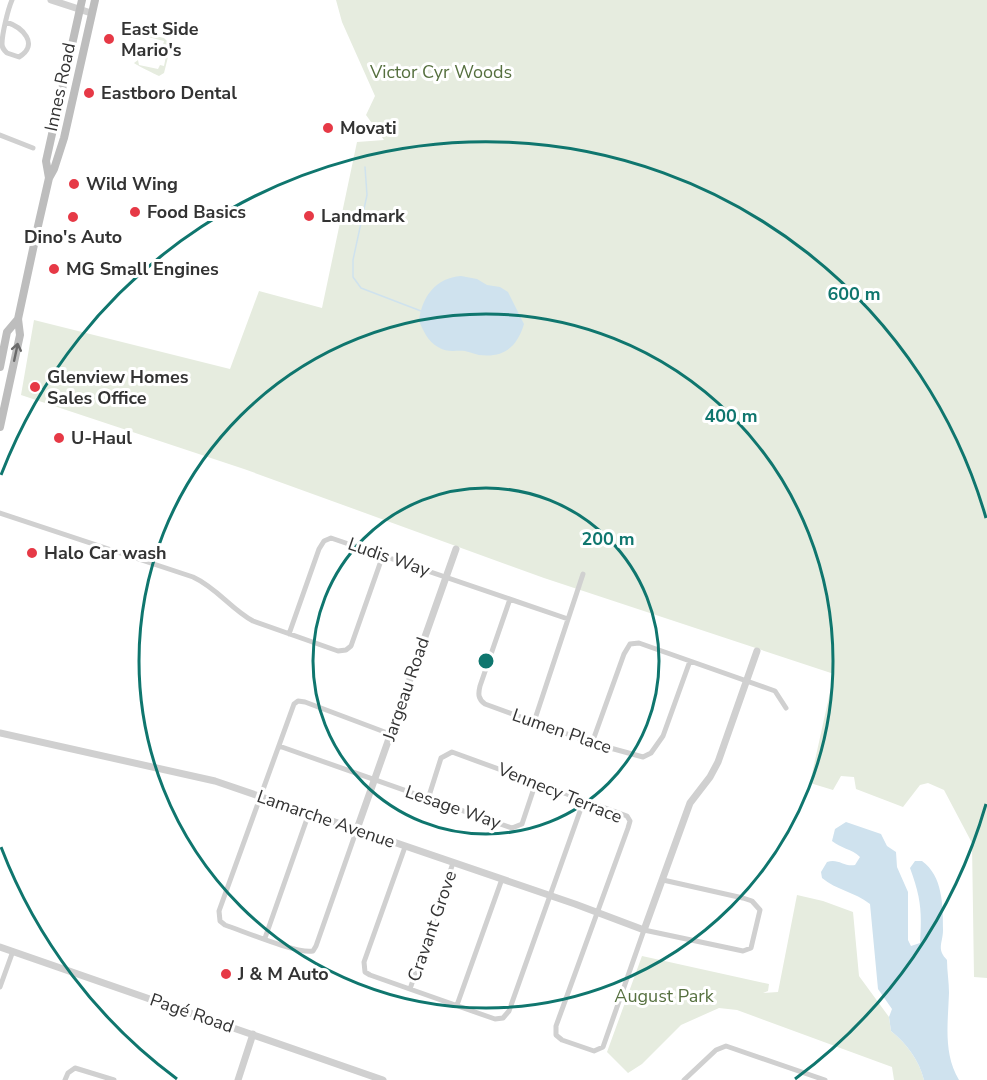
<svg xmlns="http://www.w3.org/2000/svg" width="987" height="1080" viewBox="0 0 987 1080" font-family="'Nunito Sans',sans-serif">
<rect width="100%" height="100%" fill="#fff"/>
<path fill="#e6ecdf" d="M336,0H987V978L974,977L972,843L944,790L928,783L920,785L903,807L856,789L854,777L841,776L833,790L810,783L834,674L544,578L244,469L21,395L34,320L230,369L259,291L322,308L357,142L384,140L366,115L375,96L342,22Z
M137,32L164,38L171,45L164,73L159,76C155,74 136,65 134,63L138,60L139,65L158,69L160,65L164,66L168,46L163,45L164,41L136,34Z
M797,895L823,901L853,912L859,976L889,1017L891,1031C907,1044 919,1060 924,1080H894L892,1067L737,1010L719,1008L681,1025L642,1064L628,1073L607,1052L642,956L769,984L768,991L763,993L778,992Z"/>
<path fill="#cfe2ee" d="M461,276L477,279L487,285L500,287L508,292L524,324C517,347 504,358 479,355C474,354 470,352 465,351C455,350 447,353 438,347C428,342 423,330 419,321C422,296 436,278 461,276Z
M846,822L881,834L887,846L896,852L897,867L908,892V940L911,946L920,943C922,911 921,898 910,868L915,861H922C943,876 943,906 943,930C943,943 936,949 947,960C947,971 949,982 949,993C948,1023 943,1053 959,1080H924C919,1060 907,1044 891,1031L889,1017L892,1009L878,989L870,904C855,892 836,890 822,878L821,872L827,862C838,858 844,867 855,865L860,857C852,849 840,848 832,841L835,829Z"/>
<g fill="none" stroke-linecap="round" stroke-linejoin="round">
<path stroke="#cfe2ee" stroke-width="1.5" d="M365,167L367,195L353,260V277L361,288L421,311"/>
<path stroke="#d0d0d0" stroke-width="5" d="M6,22C22,27 40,44 19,57L7,53C4,50 2,48 2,44C2,34 8,9 12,0
M0,135L33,148
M0,513L193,577C217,588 231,609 253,621L338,651L346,650L351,646L383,555
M510,599L480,686C478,694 478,699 485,704L592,743L643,757L651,753L663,736L690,661
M289,634L319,549L324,541L331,538L568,619
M534,722L583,574
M592,743L624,654L630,644L639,643L775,691L786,708
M279,746L512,828L522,824L536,782
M428,799L441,758L452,752L627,816L630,821L628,828L556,1026V1035L562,1040L594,1051L603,1047L644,930L743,951L751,948L760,910L752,901L743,898L663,880
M357,829L316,946L313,951C297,954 243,931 225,925L220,921L219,911L294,704L298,701L305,702L390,734
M405,847L364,962L365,972L370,975L495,1019L503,1018L509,1011L584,800
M265,938L309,813
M0,987L13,951
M410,989L453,863
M457,1005L502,879
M65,1080L68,1073L75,1068L114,1080
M684,1080L716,1050L726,1046L825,1080"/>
<path stroke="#d0d0d0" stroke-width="7" d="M51,0L91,13
M0,733L215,781L575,904L644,930L690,803L710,777L718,762L757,651
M357,829L456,549
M0,947L383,1080
M238,1080L253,1034"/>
<path stroke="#bdbdbd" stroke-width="8" d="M49,178L46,161L82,0
M0,367L7,332L18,319
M0,427L20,335L18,319L38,226L49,178L54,169L64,138L95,0"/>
</g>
<defs><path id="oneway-shaft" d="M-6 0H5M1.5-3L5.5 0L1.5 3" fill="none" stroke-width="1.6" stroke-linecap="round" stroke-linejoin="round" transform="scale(1.5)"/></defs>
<use stroke="#6a6a6a" href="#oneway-shaft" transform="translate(16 352) rotate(-78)"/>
<g fill="none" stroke="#0f766e" stroke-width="3">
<circle cx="486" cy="661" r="173"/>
<circle cx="486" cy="661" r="347"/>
<path d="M986 804A520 520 0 0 1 795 1079M177 1079A520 520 0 0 1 1 847M1 475A520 520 0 0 1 986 518"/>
</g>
<g fill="#e63946" stroke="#fff" stroke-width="2">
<circle cx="109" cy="39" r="6"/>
<circle cx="89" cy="93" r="6"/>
<circle cx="328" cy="128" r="6"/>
<circle cx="74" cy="184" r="6"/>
<circle cx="135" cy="212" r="6"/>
<circle cx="309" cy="216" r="6"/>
<circle cx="73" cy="217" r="6"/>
<circle cx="54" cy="269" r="6"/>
<circle cx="35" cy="387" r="6"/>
<circle cx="59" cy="438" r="6"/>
<circle cx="32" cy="553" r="6"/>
<circle cx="226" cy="974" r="6"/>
</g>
<g text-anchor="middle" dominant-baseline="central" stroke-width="6" stroke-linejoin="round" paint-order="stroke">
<g font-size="18" font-weight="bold" fill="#333" stroke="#fff" text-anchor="start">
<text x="121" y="29">East Side<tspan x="121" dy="21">Mario's</tspan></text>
<text x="101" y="93">Eastboro Dental</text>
<text x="340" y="128">Movati</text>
<text x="86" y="184">Wild Wing</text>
<text x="147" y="212">Food Basics</text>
<text x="321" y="216">Landmark</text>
<text x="73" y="237" text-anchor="middle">Dino's Auto</text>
<text x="66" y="269">MG Small Engines</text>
<text x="47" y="377">Glenview Homes<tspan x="47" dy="21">Sales Office</tspan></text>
<text x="71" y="438">U-Haul</text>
<text x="44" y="553">Halo Car wash</text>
<text x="238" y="974">J &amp; M Auto</text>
</g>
<g font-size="18" fill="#56703f" stroke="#fff">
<text x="441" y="72">Victor Cyr Woods</text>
<text x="664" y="996">August Park</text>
</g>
<g font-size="18" fill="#333" stroke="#fff">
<text transform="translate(60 87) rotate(-78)">Innes Road</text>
<text transform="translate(389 557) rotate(19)">Ludis Way</text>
<text transform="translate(406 689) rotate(-71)">Jargeau Road</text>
<text transform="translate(562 731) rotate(19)">Lumen Place</text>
<text transform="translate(560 793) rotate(22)">Vennecy Terrace</text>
<text transform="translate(453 807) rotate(19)">Lesage Way</text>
<text transform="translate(326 819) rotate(19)">Lamarche Avenue</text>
<text transform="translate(432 926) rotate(-71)">Cravant Grove</text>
<text transform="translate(192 1013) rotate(19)">Pagé Road</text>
</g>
</g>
<circle cx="486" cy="661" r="9" fill="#0f766e" stroke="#fff" stroke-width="3"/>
<g font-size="18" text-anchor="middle" font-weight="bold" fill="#0f766e" stroke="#fff" stroke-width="6" stroke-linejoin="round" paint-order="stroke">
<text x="854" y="300">600 m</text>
<text x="731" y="422">400 m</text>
<text x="608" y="545">200 m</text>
</g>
</svg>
